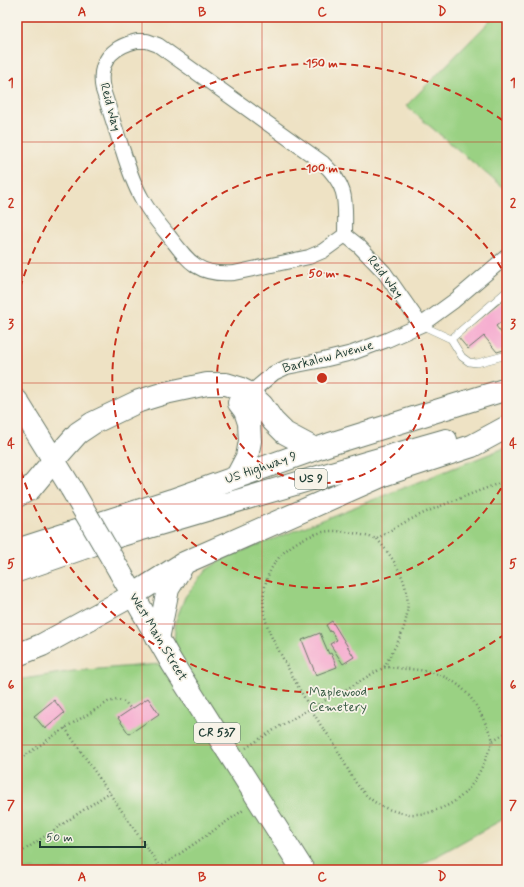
<svg xmlns="http://www.w3.org/2000/svg" width="524" height="887" viewBox="0 0 524 887" font-family="Mynerve,sans-serif">
<rect width="100%" height="100%" fill="#f7f3e8"/>
<filter id="ink" filterUnits="userSpaceOnUse"><feTurbulence type="fractalNoise" baseFrequency=".025" numOctaves="2"/><feDisplacementMap in="SourceGraphic" scale="8" xChannelSelector="R" yChannelSelector="G"/><feConvolveMatrix kernelMatrix="1 2 1 2 8 2 1 2 1" color-interpolation-filters="sRGB"/></filter>
<filter id="wash" filterUnits="userSpaceOnUse"><feTurbulence type="fractalNoise" baseFrequency=".012" numOctaves="4" result="noise"/><feDisplacementMap in="SourceGraphic" scale="16" xChannelSelector="R" yChannelSelector="G"/><feGaussianBlur stdDeviation="0.9" result="paint"/><feColorMatrix in="noise" values="0 0 0 0 0 0 0 0 0 0 0 0 0 0 0 0 0 1.4 0 .05"/><feComposite in="paint" operator="in"/></filter>
<g filter="url(#wash)">
<rect width="100%" height="100%" fill="#eee2c4"/>
<path fill="#9ad183" stroke="#5c875c" d="M494,17H507V191L406,106Z
M507,447V817L412,870H17V680L74,671L172,663L176,620L185,597L206,570L225,558Z"/>
<g id="blocks">
<path fill="#f6a5cd" d="M507,297V317L496,326L502,334L507,332V349L497,352L484,336L468,349L458,337Z
M332,621L354,657L343,664L330,644L337,640L331,631L330,632L326,625Z
M320,633L329,654L331,653L337,667L316,675L302,640Z
M148,698L159,714L129,734L118,718Z
M54,700L64,713L45,729L34,716Z"/>
</g>
</g>
<g filter="url(#ink)">
<use href="#blocks" fill-opacity="0" stroke="#677766" stroke-width="1"/>
<g fill="none" stroke-linecap="round" stroke-linejoin="round">
<defs>
<path id="service" d="M421,325L451,339L462,357L469,362L477,363L507,355
M451,339L507,291"/>
<path id="minor" d="M137,41H147L158,45L323,163C349,188 345,201 345,235L323,251L309,257L234,273C198,276 189,262 169,236C159,224 148,211 141,197C133,183 128,167 123,151C116,131 110,111 103,90C97,63 111,47 137,41Z
M345,235L359,246L384,272L421,325
M243,399L274,373L287,367L323,360L352,353L387,340L421,325L454,301L507,256"/>
<path id="primary" d="M17,401L71,488
M54,460L78,433L93,423L139,401L165,393L207,384H226L239,388L249,393
M120,572L172,663L303,870"/>
<path id="trunk" d="M249,393L262,405L273,421L285,433L315,449
M237,476L247,457L250,441L249,423L245,411L239,403
M17,496L30,489L54,460
M17,550L172,500L330,444L507,389
M17,571L115,537L369,462L446,440
M158,639L168,589L183,565
M17,655L42,645L133,595L184,563L386,474L472,446L507,427"/>
</defs>
<use href="#service" stroke="#677766" stroke-width="8"/>
<use href="#minor" stroke="#677766" stroke-width="16"/>
<use href="#primary" stroke="#677766" stroke-width="24"/>
<use href="#trunk" stroke="#677766" stroke-width="24"/>
<path stroke="#677766" stroke-width="2.5" stroke-dasharray="1 3" stroke-linecap="butt" d="M377,539C402,568 417,597 401,635C396,646 389,657 384,668
M65,728L162,870
M493,740L507,732
M246,748C280,725 316,705 352,686C359,682 377,670 384,668C391,666 401,669 408,669C460,672 474,696 493,740C484,764 474,791 450,804C445,807 439,809 434,811C423,815 409,815 398,812C357,802 351,771 331,739C327,733 322,728 319,722C302,696 288,667 273,640C254,601 263,559 303,539C312,535 322,531 332,531C348,531 363,535 377,539C416,512 463,498 507,480
M17,761L65,728L108,702L117,700L125,702L131,709
M17,855L110,792
M156,870L245,809"/>
<use href="#service" stroke="#fff" stroke-width="7"/>
<use href="#minor" stroke="#fff" stroke-width="14"/>
<use href="#primary" stroke="#fff" stroke-width="22"/>
<use href="#trunk" stroke="#fff" stroke-width="22"/>
<defs>
<path id="primary-bridge" d="M71,488L120,572"/>
</defs>
<use href="#primary-bridge" stroke="#677766" stroke-width="24" stroke-linecap="butt"/>
<use href="#primary-bridge" stroke="#fff" stroke-width="22"/>
</g>
</g>
<path fill="none" stroke="#c8321e" stroke-width="1" stroke-opacity="0.55" d="M142,17V870M262,17V870M382,17V870M17,142H507M17,263H507M17,383H507M17,504H507M17,624H507M17,745H507"/>
<g fill="none" stroke="#c8321e" stroke-width="2" stroke-dasharray="7 5">
<circle cx="322" cy="378" r="105"/>
<path d="M507 478A210 210 0 1 1 507 278"/>
<path d="M505 634A315 315 0 0 1 17 457M17 299A315 315 0 0 1 505 122"/>
</g>
<g text-anchor="middle" dominant-baseline="central" stroke-width="3.5" stroke-linejoin="round" paint-order="stroke">
<g fill="#f7f3e8" stroke="#60746a" stroke-width="1">
<rect x="295" y="469" width="32" height="20" rx="3"/>
<rect x="194" y="723" width="46" height="20" rx="3"/>
</g>
<g font-size="12" font-weight="bold" fill="#1f3d34">
<text x="311" y="479">US 9</text>
<text x="217" y="733">CR 537</text>
</g>
<g font-size="13" fill="#1f3d34" stroke="#f7f3e8">
<text transform="translate(110 107) rotate(75)">Reid Way</text>
<text transform="translate(385 277) rotate(52)">Reid Way</text>
<text transform="translate(328 357) rotate(-15)">Barkalow Avenue</text>
<text transform="translate(261 468) rotate(-19)">US Highway 9</text>
<text transform="translate(158 637) rotate(59)">West Main Street</text>
</g>
<g font-size="13" fill="#385b44" stroke="#f7f3e8">
<text x="338" y="692">Maplewood<tspan x="338" dy="15">Cemetery</tspan></text>
</g>
</g>
<circle cx="322" cy="378" r="6" fill="#c8321e" stroke="#f7f3e8" stroke-width="2"/>
<g font-size="12" text-anchor="middle" font-weight="bold" fill="#c8321e" stroke="#f7f3e8" stroke-width="3.5" stroke-linejoin="round" paint-order="stroke">
<text x="322" y="67">150 m</text>
<text x="322" y="172">100 m</text>
<text x="322" y="277">50 m</text>
</g>
<rect width="524" height="887" fill="none" stroke="#f7f3e8" stroke-width="44"/>
<path d="M40 841v6h105v-6" fill="none" stroke="#1f3d34" stroke-width="2"/>
<text x="46" y="841" font-size="12" fill="#1f3d34" stroke="#f7f3e8" stroke-width="3" paint-order="stroke">50 m</text>
<rect x="22" y="22" width="480" height="843" fill="none" stroke="#c8321e" stroke-width="1.5"/>
<g font-size="13" text-anchor="middle" font-weight="bold" fill="#c8321e">
<text x="82" y="16">A</text>
<text x="202" y="16">B</text>
<text x="322" y="16">C</text>
<text x="442" y="16">D</text>
<text x="11" y="87">1</text>
<text x="513" y="87">1</text>
<text x="11" y="207">2</text>
<text x="513" y="207">2</text>
<text x="11" y="328">3</text>
<text x="513" y="328">3</text>
<text x="11" y="448">4</text>
<text x="513" y="448">4</text>
<text x="11" y="568">5</text>
<text x="513" y="568">5</text>
<text x="11" y="689">6</text>
<text x="513" y="689">6</text>
<text x="11" y="809">7</text>
<text x="513" y="809">7</text>
<text x="82" y="881">A</text>
<text x="202" y="881">B</text>
<text x="322" y="881">C</text>
<text x="442" y="881">D</text>
</g>
</svg>
